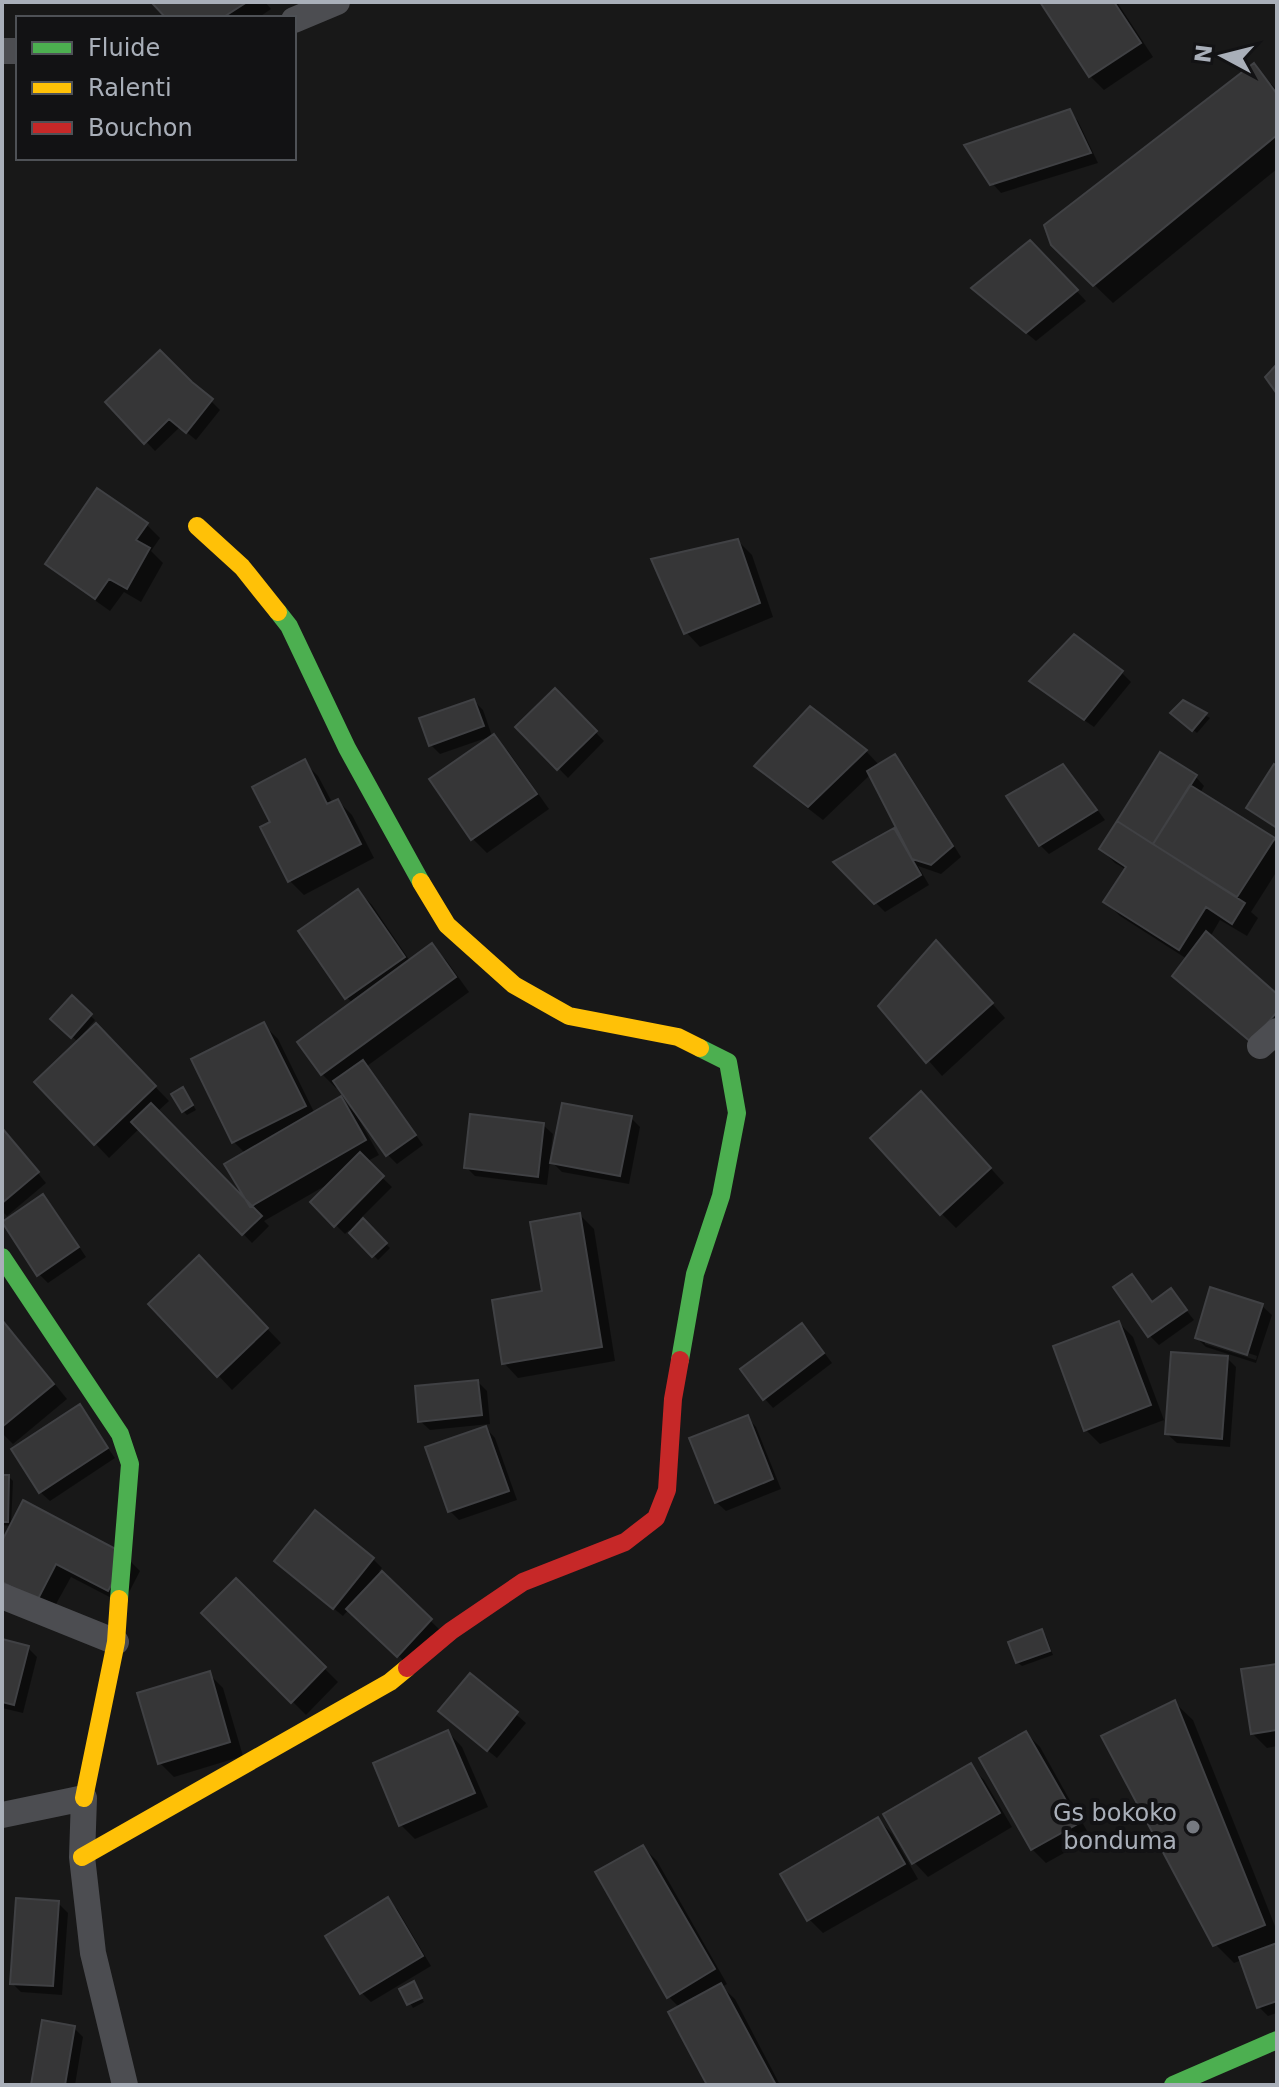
<svg xmlns="http://www.w3.org/2000/svg" width="1279" height="2087" viewBox="0 0 1279 2087" font-family="'DejaVu Sans',sans-serif">
<rect width="100%" height="100%" fill="#181818"/>
<path fill="#0007" fill-rule="evenodd" d="M154,2H265L271,9L258,18H168Z
M1043,2H1117L1153,57L1104,90L1090,76Z
M1254,65L1277,90V169L1113,303L1052,244Z
M1069,112L1078,121L1098,163L1001,193L992,183Z
M1030,242L1086,301L1036,341L983,297Z
M211,401L220,410L196,440L180,427L155,451L108,402Z
M146,524L160,538L151,551L163,563L141,602L124,592L110,611L62,577L48,563Z
M738,541L752,555L773,617L700,647L686,632Z
M1121,672L1131,682L1094,727L1041,690L1032,681Z
M555,691L604,741L568,778L518,727Z
M474,701L483,710L492,736L440,754L431,745Z
M1183,702L1210,718L1197,733L1177,716Z
M810,709L866,751L880,766L895,757L904,766L961,857L941,874L918,866L929,885L885,912L836,863L898,828L871,774L823,820L771,780L757,766Z
M494,737L508,751L549,809L487,853L473,839Z
M304,762L318,776L333,804L338,801L352,815L374,858L304,895L290,881L272,823Z
M1063,767L1072,776L1105,820L1049,854L1040,845Z
M1195,776L1204,786L1200,793L1277,843V871L1251,912L1258,918L1247,936L1220,920L1210,937L1277,997V1042L1187,959L1120,916L1106,902L1127,870L1115,863L1101,849L1119,822Z
M358,891L372,905L410,961L432,946L446,960L469,992L367,1066L423,1145L397,1164L388,1155L359,1114L357,1116L379,1155L366,1162L392,1187L360,1219L390,1248L378,1260L349,1230L345,1234L312,1202L330,1183L264,1221L269,1226L252,1243L140,1128L109,1158L37,1082L78,1042L53,1019L72,998L95,1020L83,1034L85,1036L110,1040L169,1101L157,1112L249,1206L246,1154L234,1142L264,1025L278,1039L315,1114L340,1098L356,1114L358,1113L339,1086L336,1088L322,1074L353,1003L347,998Z
M950,956L1005,1018L942,1076L881,1006Z
M186,1093L196,1110L187,1115L183,1111Z
M935,1107L1004,1183L956,1228L942,1214Z
M631,1118L640,1127L629,1184L562,1172L550,1160L547,1185L475,1176L466,1167L543,1125L553,1134L550,1157L553,1158Z
M2,1129L46,1183L7,1216L2,1211Z
M43,1197L52,1206L86,1257L48,1283L39,1274Z
M580,1215L594,1229L615,1361L518,1378L504,1363L545,1293Z
M199,1258L281,1343L232,1390L151,1304Z
M1132,1276L1154,1303L1171,1291L1194,1320L1159,1345L1150,1336L1116,1288Z
M1262,1306L1272,1315L1256,1363L1206,1347L1197,1338ZM1205,1339L1257,1356L1256,1360L1205,1344Z
M2,1319L67,1399L13,1444L2,1433Z
M1119,1323L1133,1337L1164,1420L1100,1444L1086,1430Z
M802,1325L811,1335L832,1363L773,1408L764,1398Z
M1227,1358L1236,1367L1230,1447L1177,1443L1167,1434Z
M478,1382L487,1391L490,1424L430,1430L420,1421Z
M79,1407L115,1458L50,1501L40,1492Z
M747,1417L756,1427L781,1489L726,1511L716,1502Z
M486,1428L495,1438L517,1500L459,1520L450,1511Z
M2,1477H9L13,1481L11,1526L2,1525V1528Z
M2,1545L126,1557L140,1571L123,1604L71,1577L51,1613L2,1587Z
M373,1559L382,1568L379,1571L440,1630L407,1664L349,1609L343,1616L286,1570Z
M236,1580L338,1682L306,1715L204,1613Z
M1042,1632L1046,1636L1053,1655L1022,1666L1017,1662Z
M2,1641L28,1648L37,1657L23,1713L2,1708Z
M1277,1666V1746L1267,1748L1252,1733Z
M209,1674L223,1688L243,1756L174,1777L160,1763Z
M470,1675L526,1723L497,1758L450,1720Z
M1174,1702L1193,1720L1277,1931V2013L1268,2016L1259,2007L1242,1960L1234,1963L1215,1944Z
M448,1732L462,1747L488,1807L415,1839L401,1825Z
M1026,1733L1040,1747L1091,1838L1046,1863L1032,1849Z
M970,1766L984,1780L1012,1827L928,1877L914,1862Z
M878,1819L892,1834L918,1879L823,1933L809,1919Z
M643,1847L657,1861L727,1984L722,1987L735,1999L780,2085H709L680,2008L668,1996Z
M387,1900L397,1909L431,1966L371,2002L362,1993Z
M58,1903L68,1913L62,1995L21,1992L12,1983Z
M413,1984L424,2002L413,2008L402,1990Z
M74,2028L83,2037L75,2085H33Z"/>
<path fill="#363637" stroke="#404144" stroke-width="2" d="M151,2H247L222,18H166Z
M1040,2H1114L1141,43L1089,77Z
M1254,63L1277,94V135L1093,286L1051,245L1044,225Z
M1070,109L1091,153L990,185L964,145Z
M1030,240L1078,290L1026,333L971,288Z
M160,350L192,382L213,399L186,433L169,419L144,444L105,402Z
M1277,364V394L1265,377Z
M97,488L148,523L136,540L150,548L127,589L109,579L95,599L45,564Z
M738,539L760,603L684,634L651,559Z
M1074,634L1123,671L1084,720L1029,681Z
M555,688L597,731L557,770L515,727Z
M474,699L484,726L429,746L419,718Z
M1183,700L1207,713L1192,731L1170,713Z
M810,706L867,750L808,807L754,766Z
M494,734L537,794L471,840L429,779Z
M1160,752L1197,775L1153,844L1117,821Z
M895,754L953,846L931,865L912,859L867,771Z
M305,759L327,804L338,799L361,844L288,882L260,827L270,822L252,787Z
M1063,764L1097,810L1039,846L1006,796Z
M1274,764L1277,766V828L1246,808Z
M1190,785L1275,838L1237,897L1153,844Z
M1117,821L1245,903L1232,924L1206,907L1179,950L1103,902L1126,867L1099,849Z
M894,828L921,875L874,904L833,862Z
M358,889L405,957L345,999L298,931Z
M1206,931L1277,994V1012L1251,1042L1172,976Z
M936,940L993,1003L926,1063L878,1006Z
M432,943L456,977L321,1075L297,1042Z
M72,995L92,1014L71,1038L50,1019Z
M264,1022L306,1106L232,1143L191,1059Z
M96,1023L156,1086L94,1145L34,1082Z
M363,1060L416,1135L386,1156L333,1081Z
M183,1087L193,1105L182,1112L171,1094Z
M921,1091L991,1168L940,1215L870,1138Z
M341,1096L366,1140L250,1207L224,1164Z
M151,1103L262,1216L242,1235L131,1122Z
M562,1103L632,1116L620,1176L550,1163Z
M470,1114L544,1123L538,1177L464,1168Z
M2,1128L39,1172L2,1203Z
M360,1152L384,1176L334,1227L310,1202Z
M43,1194L79,1247L37,1276L2,1222Z
M580,1213L602,1347L502,1364L492,1300L542,1291L530,1222Z
M363,1218L387,1243L372,1257L349,1233Z
M199,1255L268,1328L217,1377L148,1304Z
M1132,1274L1152,1302L1171,1288L1187,1310L1148,1337L1113,1287Z
M1210,1287L1263,1304L1247,1355L1195,1338Z
M2,1320L54,1384L2,1427Z
M1119,1321L1151,1405L1084,1431L1053,1346Z
M802,1323L824,1353L763,1400L740,1369Z
M1171,1352L1228,1356L1222,1439L1165,1434Z
M478,1380L482,1415L418,1422L415,1386Z
M80,1404L108,1448L39,1493L11,1449Z
M748,1415L773,1479L715,1503L689,1438Z
M486,1426L509,1491L448,1512L425,1447Z
M2,1475H9L8,1522H2Z
M23,1500L127,1555L108,1591L56,1564L37,1601L2,1582V1541Z
M315,1510L374,1558L333,1609L274,1561Z
M382,1571L432,1619L397,1657L346,1609Z
M236,1578L326,1667L291,1703L201,1613Z
M1042,1629L1050,1651L1016,1663L1008,1642Z
M2,1639L29,1646L14,1705L2,1702Z
M1277,1664V1730L1251,1734L1241,1669Z
M210,1671L230,1742L158,1764L137,1693Z
M470,1673L518,1712L487,1751L438,1711Z
M1175,1700L1265,1925L1213,1946L1101,1736Z
M448,1730L475,1793L399,1826L373,1763Z
M1026,1731L1079,1823L1031,1850L979,1758Z
M971,1763L1000,1813L912,1864L883,1814Z
M878,1817L905,1864L807,1921L780,1874Z
M643,1845L715,1969L667,1998L595,1872Z
M388,1897L423,1956L360,1994L325,1936Z
M16,1898L59,1901L53,1986L10,1984Z
M1277,1943V2001L1257,2008L1239,1957Z
M414,1981L422,1998L407,2005L399,1989Z
M721,1983L776,2085H707L668,2012Z
M42,2020L75,2026L65,2085H31Z"/>
<g fill="none" stroke-linecap="round" stroke-linejoin="round">
<path stroke="#4c4d51" stroke-width="26" d="M294,20L337,2
M2,51H18
M1260,1046L1277,1031
M2,1596L116,1642
M2,1815L84,1798L82,1857L93,1953L125,2085"/>
<path stroke="#4caf50" stroke-width="18" d="M278,612L289,626L347,748L421,882
M2,1257L120,1434L130,1464L119,1599
M680,1360L695,1274L721,1196L737,1113L728,1062L700,1048
M1173,2085L1277,2040"/>
<path stroke="#ffc107" stroke-width="18" d="M197,526L242,567L278,612
M421,882L447,925L514,985L569,1016L678,1037L700,1048
M84,1798L116,1642L119,1599
M82,1857L390,1682L407,1668"/>
<path stroke="#c62828" stroke-width="18" d="M407,1668L451,1631L523,1582L625,1542L656,1518L667,1490L673,1399L680,1360"/>
</g>
<circle fill="#767a81" stroke="#121214" stroke-width="3" cx="1193" cy="1827" r="8"/>
<g text-anchor="middle" dominant-baseline="central" stroke-width="8" stroke-linejoin="round" paint-order="stroke">
<g font-size="24" fill="#a9afb9" stroke="#121214" text-anchor="end">
<text x="1177" y="1813">Gs bokoko<tspan x="1177" dy="28">bonduma</tspan></text>
</g>
</g>
<rect width="1279" height="2087" fill="none" stroke="#a9afb9" stroke-width="8"/>
<rect x="16" y="16" width="280" height="144" fill="#121214" stroke="#4e5156" stroke-width="2"/>
<rect x="32" y="42" width="40" height="12" fill="#4caf50" stroke="#4e5156" stroke-width="2"/>
<text x="88" y="56" font-size="24" fill="#a9afb9">Fluide</text>
<rect x="32" y="82" width="40" height="12" fill="#ffc107" stroke="#4e5156" stroke-width="2"/>
<text x="88" y="96" font-size="24" fill="#a9afb9">Ralenti</text>
<rect x="32" y="122" width="40" height="12" fill="#c62828" stroke="#4e5156" stroke-width="2"/>
<text x="88" y="136" font-size="24" fill="#a9afb9">Bouchon</text>
<g transform="translate(1223 56) rotate(277)" stroke="#121214" stroke-width="6" paint-order="stroke">
<path d="M0-6L14 30L0 20L-14 30Z" fill="#a9afb9"/>
<text y="-12" font-size="22" font-weight="bold" text-anchor="middle" fill="#a9afb9">N</text>
</g>
</svg>
